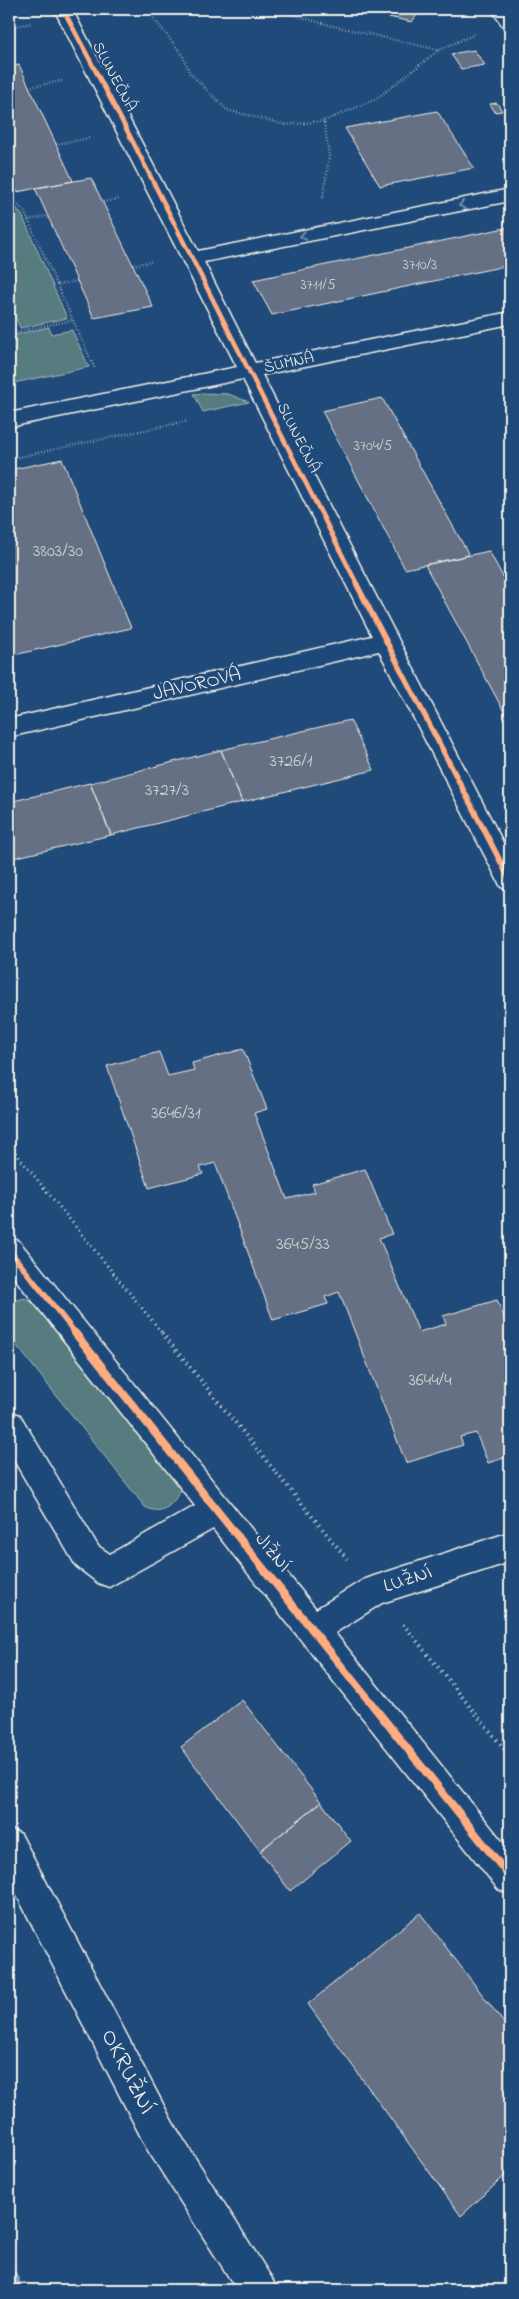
<svg xmlns="http://www.w3.org/2000/svg" width="519" height="2299" viewBox="0 0 519 2299" font-family="'Indie Flower',sans-serif">
<rect width="100%" height="100%" fill="#1f4a7a"/>
<filter id="ink" filterUnits="userSpaceOnUse"><feTurbulence type="fractalNoise" baseFrequency=".02" numOctaves="2"/><feDisplacementMap in="SourceGraphic" scale="10" xChannelSelector="R" yChannelSelector="G"/><feConvolveMatrix kernelMatrix="1 2 1 2 8 2 1 2 1" color-interpolation-filters="sRGB"/></filter>
<g filter="url(#ink)">
<path fill="#577b80" stroke="#a6b6b4" d="M9,199L22,215L67,318L20,328L9,302Z
M49,327L51,334L72,330L89,367L9,384V336Z
M203,393L228,394L249,402L203,412L194,394Z
M25,1298L37,1306L179,1483L180,1491C172,1506 162,1516 145,1507L9,1336V1302Z"/>
<g fill="none" stroke-linecap="round" stroke-linejoin="round">
<path fill="#88a9b9" fill-rule="evenodd" d="M9,2269L16,2272L24,2290H9Z"/>
</g>
<path fill="#657084" stroke="#f4f1e8" d="M351,9H459L460,11L445,14L436,11L417,15L412,22Z
M474,50L485,65L461,69L451,54Z
M19,65L56,144L73,181L17,192L9,172V67Z
M497,103L502,111L495,112L490,104Z
M437,111L474,168L380,186L345,128Z
M91,178L133,265L153,307L94,318L35,188Z
M510,227V265L272,315L253,280Z
M382,398L469,555L405,569L322,411Z
M62,459L131,628L14,655L9,640V470Z
M489,551L510,590V723L425,565Z
M350,720L374,770L242,802L221,750Z
M221,750L242,802L111,835L90,783Z
M90,783L111,835L9,859V802Z
M243,1049L267,1109L254,1113L287,1199L315,1192L312,1184L365,1169L392,1234L379,1238L419,1332L446,1324L443,1316L497,1300L510,1331V1456L488,1463L476,1433L460,1437L463,1445L406,1463L339,1292L325,1297L328,1304L273,1320L215,1163L200,1167L203,1174L149,1188L107,1066L159,1052L168,1076L194,1070L192,1063Z
M242,1700L321,1802L260,1851L181,1747Z
M321,1802L351,1841L290,1891L260,1851Z
M420,1913L510,2031V2171L461,2216L308,2004Z"/>
<g fill="none" stroke-linecap="round" stroke-linejoin="round">
<defs>
<path id="minor" d="M54,9H72L198,251L510,189V201L204,262L255,363L510,312V324L262,375L510,856V890L501,887L379,651L9,737V719L372,636L243,379L9,427V413L237,367Z
M491,9H509L510,29L504,28Z
M9,1238L19,1241L316,1609L363,1580L374,1576L510,1532V1562L382,1603L335,1633L510,1851V1894L498,1889L213,1529L109,1587L98,1583L76,1566L9,1452V1411L20,1415L98,1546L110,1554L195,1506L9,1271Z
M9,1829L21,1834L173,2123L271,2277L277,2290H237L147,2149L9,1880Z"/>
</defs>
<use href="#minor" stroke="#f4f1e8" stroke-width="3"/>
<path stroke="#f4f1e8" stroke-width="2.5" stroke-dasharray="0.5 2.5" stroke-linecap="butt" d="M146,9L182,54L190,73L227,110L286,125L324,121
M273,9L329,25L439,50
M102,10L114,9
M9,27L32,23
M29,87L62,81
M56,144L90,138
M9,194L25,213L57,285L77,281
M323,198L329,156L324,121L376,99L439,50L475,34
M103,202L120,199
M28,220L48,216
M133,265L153,261
M57,285L95,369
M9,333L73,320
M9,459L187,421"/>
<path stroke="#f4f1e8" stroke-width="3" stroke-dasharray="1 4" stroke-linecap="butt" d="M9,1145L163,1334"/>
<path stroke="#f4f1e8" stroke-width="4" stroke-dasharray="1 4.5" stroke-linecap="butt" d="M162,1333L347,1559
M403,1624L510,1756"/>
<use href="#minor" fill="#1f4a7a" fill-rule="evenodd"/>
<defs>
<path id="cycleway-far2" d="M63,9L132,140L357,584"/>
<path id="cycleway-far1" d="M356,583L510,880
M9,1250L76,1334"/>
<path id="cycleway" d="M75,1333L510,1877"/>
</defs>
<use href="#cycleway-far2" stroke="#1f4a7a" stroke-width="7"/>
<use href="#cycleway-far1" stroke="#1f4a7a" stroke-width="9"/>
<use href="#cycleway" stroke="#1f4a7a" stroke-width="11"/>
<use href="#cycleway-far2" stroke="#ffac80" stroke-width="4.5"/>
<use href="#cycleway-far1" stroke="#ffac80" stroke-width="5.5"/>
<use href="#cycleway" stroke="#ffac80" stroke-width="8"/>
</g>
<defs><path id="oneway-chevron" d="M-2-3.5L2.5 0L-2 3.5" fill="none" stroke-width="1.6" stroke-linecap="round" stroke-linejoin="round" transform="scale(1.25)"/></defs>
<g stroke="#748da6">
<use href="#oneway-chevron" transform="translate(462 205) rotate(169)"/>
<use href="#oneway-chevron" transform="translate(303 236) rotate(169)"/>
</g>
</g>
<g text-anchor="middle" dominant-baseline="central" stroke-width="5" stroke-linejoin="round" paint-order="stroke">
<g font-size="15" fill="#d0d1cf">
<text x="420" y="265">3710/3</text>
<text x="318" y="285">3711/5</text>
<text x="373" y="446">3704/5</text>
</g>
<g font-size="16" fill="#f4f1e8" stroke="#1f4a7a">
<text transform="translate(114 77) rotate(62)">SLUNEČNÁ</text>
<text transform="translate(289 363) rotate(-12)">ŠUMNÁ</text>
<text transform="translate(298 438) rotate(63)">SLUNEČNÁ</text>
</g>
<g font-size="18" fill="#d0d1cf">
<text x="58" y="552">3803/30</text>
<text x="291" y="762">3726/1</text>
<text x="167" y="791">3727/3</text>
<text x="176" y="1114">3646/31</text>
<text x="303" y="1245">3645/33</text>
<text x="430" y="1381">3644/4</text>
</g>
<g font-size="20" fill="#f4f1e8" stroke="#1f4a7a">
<text transform="translate(197 685) rotate(-13)">JAVOROVÁ</text>
<text transform="translate(272 1553) rotate(51)">JIŽNÍ</text>
<text transform="translate(408 1580) rotate(-18)">LUŽNÍ</text>
</g>
<g font-size="24" fill="#f4f1e8" stroke="#1f4a7a">
<text transform="translate(127 2072) rotate(63)">OKRUŽNÍ</text>
</g>
</g>
<rect width="519" height="2299" fill="none" stroke="#1f4a7a" stroke-width="30"/>
<rect x="15" y="15" width="489" height="2269" fill="none" stroke="#f4f1e8" stroke-width="2" filter="url(#ink)"/>
</svg>
